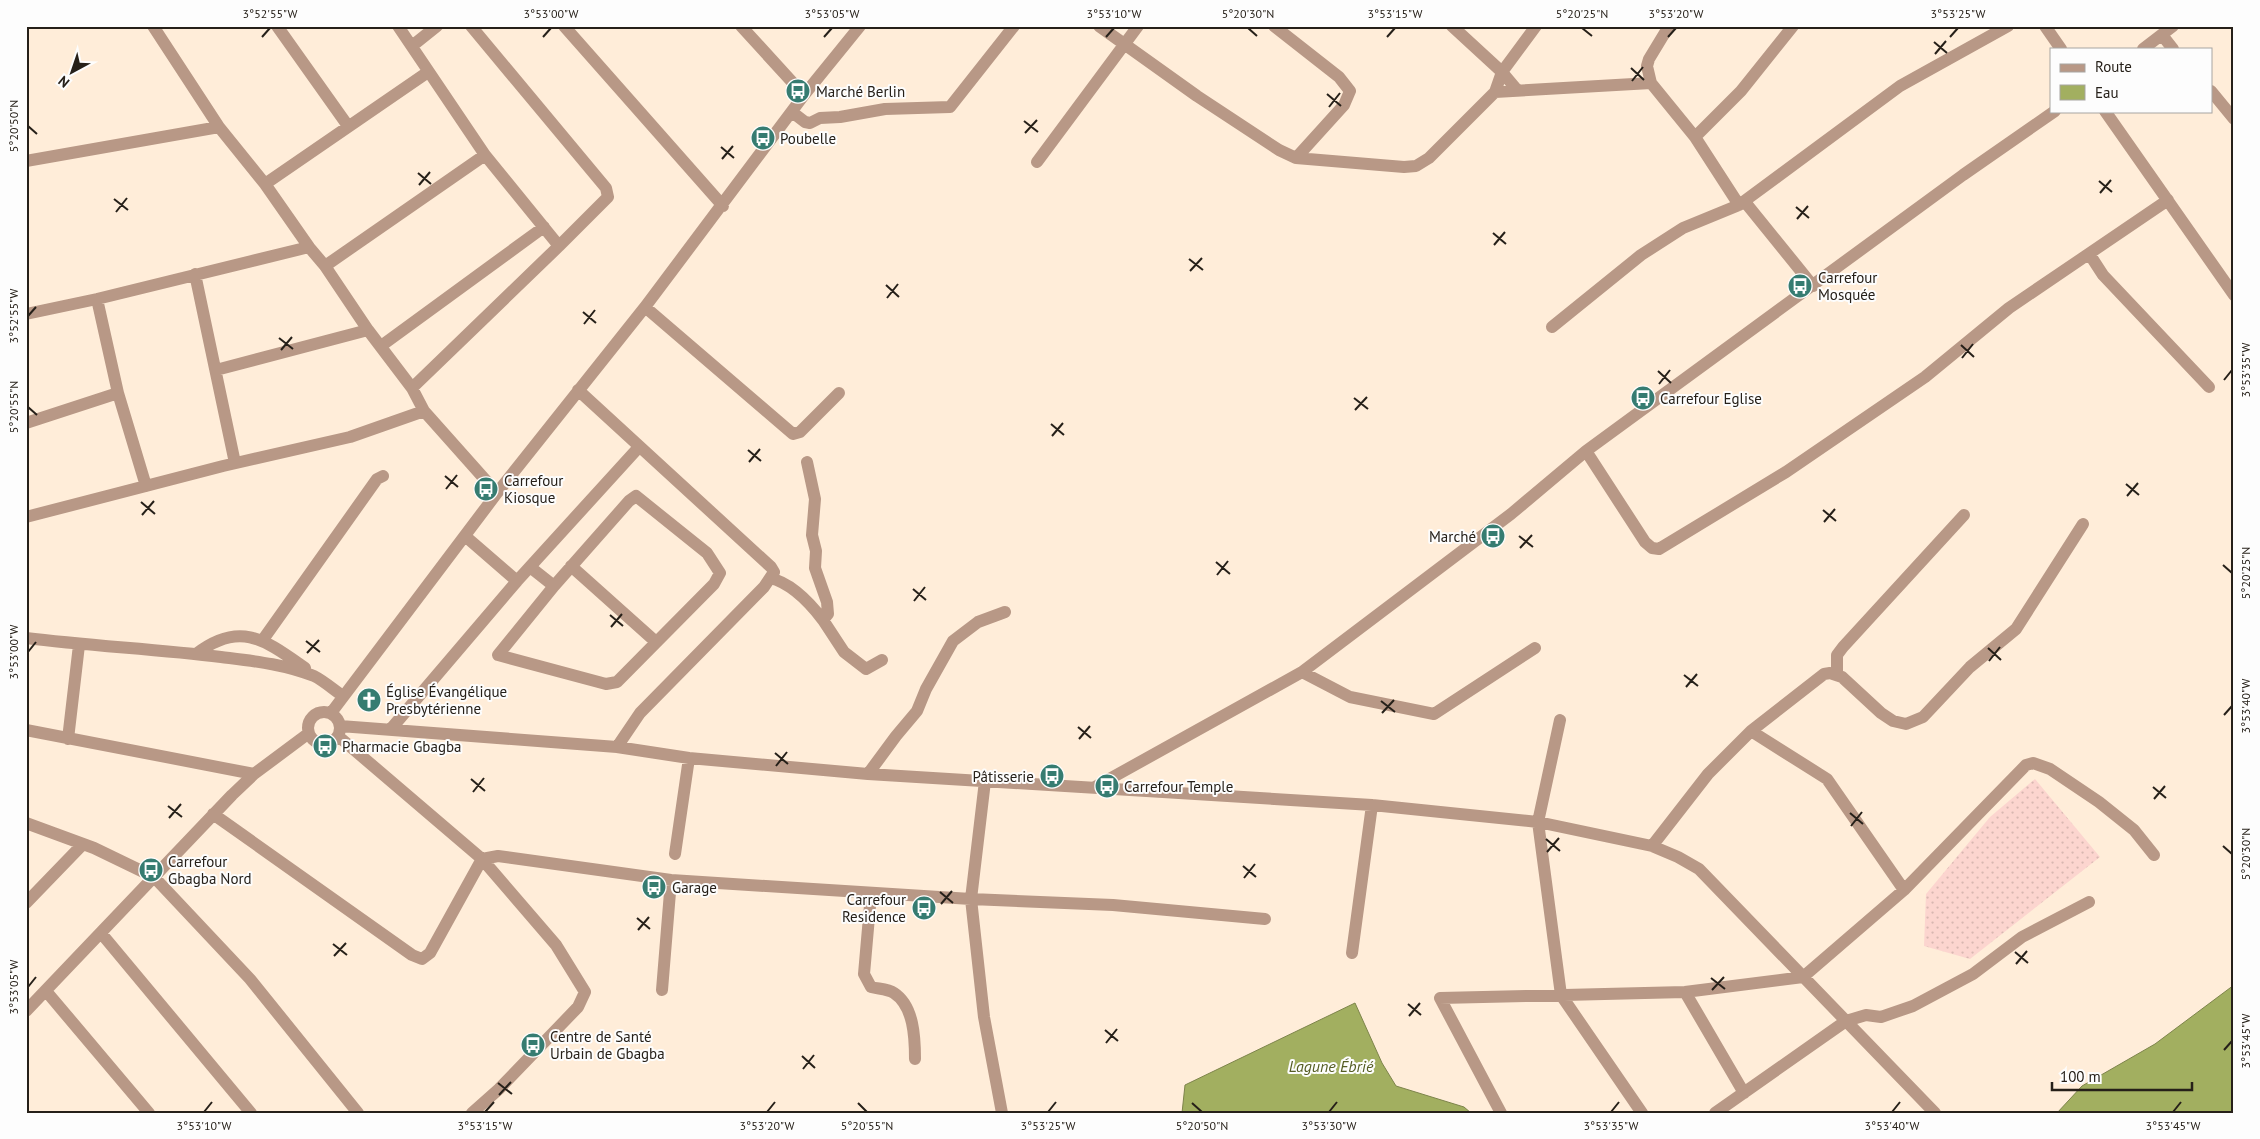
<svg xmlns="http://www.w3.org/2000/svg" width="2260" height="1139" viewBox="0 0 2260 1139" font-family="'PT Sans',sans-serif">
<defs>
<pattern id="grass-dots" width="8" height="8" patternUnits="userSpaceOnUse" patternTransform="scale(1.25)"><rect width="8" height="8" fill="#fcd5cf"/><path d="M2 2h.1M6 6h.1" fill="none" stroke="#d8b7b1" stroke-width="1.8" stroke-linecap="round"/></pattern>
</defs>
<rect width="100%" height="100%" fill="#ffedd9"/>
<path fill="url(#grass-dots)" d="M2035,779L2100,857L1970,959L1924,946L1926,894L1990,817Z"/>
<path fill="#a2af60" stroke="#7d844b" d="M2234,985V1113H2057L2082,1086L2155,1044Z
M1355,1003L1382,1063L1396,1086L1464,1107L1471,1113H1182L1185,1085Z"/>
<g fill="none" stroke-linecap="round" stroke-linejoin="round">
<path stroke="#b89886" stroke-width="12" d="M153,26L219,127L265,184L309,247L325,266L368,330L412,388L424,411L497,493
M277,26L348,126
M398,26L485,155L559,246L412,388
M471,26L606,188L608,197L559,246
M564,26L723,206
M741,26L804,95
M1099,26L1197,96L1279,150L1296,158L1404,167L1416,166L1429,158L1495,92L1502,72L1536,26
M1274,26L1339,77L1350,91L1344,105L1296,158
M1452,26L1502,72L1518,91
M1669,26L1649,59L1647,66L1651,83L1695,137L1739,205L1900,86L2008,26
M2045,26L2061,49
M2162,35L2173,49
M412,46L437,26
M2143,49L2173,26
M2211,91L2234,119
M1495,92L1651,83
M2105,111L2234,295
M792,112L805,122L810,123L820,118L840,117L885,109L950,107L1014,26
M1695,137L1741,91L1793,26
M26,161L219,127
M1037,162L1138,26
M265,184L428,72
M1745,202L1813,286
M2090,255L2103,275L2209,387
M325,266L485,155
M195,274L235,463
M97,299L118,393L146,486
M645,307L793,434L800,432L839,393
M26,314L97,299L309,247
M1552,327L1641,255L1683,228L1739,205
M381,346L544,227
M216,370L368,330
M578,390L771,567L774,572L764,587L640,713L617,747
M26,423L118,393
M1586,451L1645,542L1652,548L1659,549L1786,472L1925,377L2009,308L2168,200
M26,517L223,466L350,437L424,411
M465,536L517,581
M571,566L656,642
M530,567L554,586L498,655L606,684L617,682L714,584L720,573L707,553L636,496L629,501L554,586
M770,578C791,583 810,603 823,620L828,614L827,602L815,568L816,551L812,535L815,499L807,462
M823,620L844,652L866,669L882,660
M26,638C91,646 156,649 221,657C253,661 284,664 314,676C324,681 334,690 343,696
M262,641L377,479L383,476
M196,654C240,620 265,640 305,668
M1302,672L1350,697L1434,714L1535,648
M1837,674V655L1843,647L1964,515
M308 728a16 16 0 1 1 32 0a16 16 0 1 1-32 0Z
M331,713L497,493L645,307L804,95L860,26
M1560,720L1538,822L1561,995L1642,1113
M340,726L617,747L689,758L868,774L1372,805L1538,822L1652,846L1678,857L1699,869L1935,1113
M26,730L254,774
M390,730L517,581L639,447
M1751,731L1827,779L1904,890
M338,736L482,859L556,945L585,992L578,1007L499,1089L472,1113
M68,739L79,645
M868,774L896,736L917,711L926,689L953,641L978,622L1005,612
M985,781L971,899L984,1017L1002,1113
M1095,787L1302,672L1511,514L1586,451L1963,175L2055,111
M213,814L412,955L422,959L430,953L482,859
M26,823L94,848L154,877L250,979L358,1113
M1652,846L1708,774L1751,731L1824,674L1830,673L1842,677L1881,713L1893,721L1906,724L1923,717L1970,667L2016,629L2083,524
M675,854L689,758
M482,859L498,856L671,880L971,899L1113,905L1265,919
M871,894L864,974L871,987C879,989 888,989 894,993C914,1006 915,1038 915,1059
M26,903L83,844
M101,933L251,1113
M1352,953L1372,805
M662,990L671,880
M46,991L149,1113
M1685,992L1744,1093
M26,1011L232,795L254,774L309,733
M1501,1113L1440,998L1685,992L1803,977L1904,890L2026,765L2033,763L2050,769L2099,802L2134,830L2154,855
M1715,1113L1846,1021L1866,1015L1881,1017L1913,1006L1973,974L2022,937L2089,902"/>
</g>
<path fill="none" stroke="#262019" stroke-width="2" d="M1248,28L1257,36M1582,28L1592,36M262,37L270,28M543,37L551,28M824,37L832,28M1106,37L1114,28M1387,37L1395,28M1668,37L1676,28M1950,37L1958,28M1934,42L1947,53M1935,54L1946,41M1631,68L1644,80M1632,81L1643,67M1327,94L1341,106M1329,107L1340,93M1024,121L1038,132M28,126L37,134M1025,133L1037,120M721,147L734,158M722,159L733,146M418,173L431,184M2099,181L2112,192M419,185L430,172M2100,193L2111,180M114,199L128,210M1796,207L1809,218M116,212L127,198M1797,219L1808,206M1493,233L1506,244M1494,245L1505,232M1189,259L1203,270M1190,271L1202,258M886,285L899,297M887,298L898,284M583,312L596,323M28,316L36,307M584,324L595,310M279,338L293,349M1961,345L1974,357M281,350L292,337M1962,358L1973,344M1658,371L1671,383M2224,380L2232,370M1659,384L1670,370M1354,398L1368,409M28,407L37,415M1355,410L1367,397M1051,424L1064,435M1052,436L1063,423M748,450L761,461M749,462L760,449M445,476L458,487M2126,484L2139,495M446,489L457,475M2127,496L2138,483M141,502L155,514M1823,510L1836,521M142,515L154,501M1824,522L1835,509M1519,536L1533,547M1520,548L1532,535M1216,562L1230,574M2223,565L2232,573M1217,575L1228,561M913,589L926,600M914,601L925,587M610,615L623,626M611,627L622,614M306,641L320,652M1988,648L2001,660M28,652L36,642M307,653L319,640M1989,661L2000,647M1684,675L1698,686M1686,687L1697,674M1381,701L1395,712M1382,713L1394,700M2224,715L2232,706M1078,727L1091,738M1079,739L1090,726M775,753L788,764M776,766L787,752M471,779L485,791M2153,787L2166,798M473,792L484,778M2154,799L2165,786M168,806L182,817M1850,813L1863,824M169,818L181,804M1851,826L1862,812M1546,839L1560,851M2223,846L2232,854M1547,852L1559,838M1243,866L1256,877M1244,878L1255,864M940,892L953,903M941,904L952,891M637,918L650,929M638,930L649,917M333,944L347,955M2015,952L2028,963M334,956L346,943M2016,964L2027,951M1711,978L1725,989M28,987L36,977M1712,990L1724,977M1408,1004L1421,1015M1409,1016L1420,1003M1105,1030L1118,1041M1106,1043L1117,1029M2224,1050L2232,1041M802,1056L815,1068M803,1069L814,1055M498,1083L512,1094M499,1095L511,1082M858,1103L867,1112M1192,1103L1202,1112M204,1112L212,1102M485,1112L494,1102M767,1112L775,1102M1048,1112L1056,1102M1329,1112L1337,1102M1611,1112L1619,1102M1892,1112L1900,1102M2173,1112L2181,1102"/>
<defs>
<symbol id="bus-disc" viewBox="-11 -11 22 22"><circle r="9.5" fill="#367c71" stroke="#fdfdfd"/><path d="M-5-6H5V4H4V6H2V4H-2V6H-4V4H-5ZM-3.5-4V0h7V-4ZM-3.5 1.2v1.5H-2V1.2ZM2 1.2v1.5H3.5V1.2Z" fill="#fff"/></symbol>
<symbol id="church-disc" viewBox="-11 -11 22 22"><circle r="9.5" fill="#367c71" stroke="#fdfdfd"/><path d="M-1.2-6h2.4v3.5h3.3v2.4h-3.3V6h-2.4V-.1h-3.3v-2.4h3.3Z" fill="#fff"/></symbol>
</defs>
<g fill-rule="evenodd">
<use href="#bus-disc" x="784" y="77" width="28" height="28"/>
<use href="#bus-disc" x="749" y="124" width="28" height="28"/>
<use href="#bus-disc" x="1786" y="272" width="28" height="28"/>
<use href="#bus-disc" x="1629" y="384" width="28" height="28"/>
<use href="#bus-disc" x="472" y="475" width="28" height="28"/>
<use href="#bus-disc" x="1479" y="522" width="28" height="28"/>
<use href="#church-disc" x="355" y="686" width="28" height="28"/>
<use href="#bus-disc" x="311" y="732" width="28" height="28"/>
<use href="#bus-disc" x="1038" y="762" width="28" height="28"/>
<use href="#bus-disc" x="1093" y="772" width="28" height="28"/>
<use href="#bus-disc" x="137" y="856" width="28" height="28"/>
<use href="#bus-disc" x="640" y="873" width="28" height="28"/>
<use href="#bus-disc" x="910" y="894" width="28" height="28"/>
<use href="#bus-disc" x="519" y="1031" width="28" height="28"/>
</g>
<g text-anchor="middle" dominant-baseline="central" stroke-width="4" stroke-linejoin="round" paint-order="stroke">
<g font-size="15" fill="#262019" stroke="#fdfdfd" text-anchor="start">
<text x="816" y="91">Marché Berlin</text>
<text x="780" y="138">Poubelle</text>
<text x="1818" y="277">Carrefour<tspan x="1818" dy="17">Mosquée</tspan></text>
<text x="1660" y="398">Carrefour Eglise</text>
<text x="504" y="480">Carrefour<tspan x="504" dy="17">Kiosque</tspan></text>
<text x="1476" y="536" text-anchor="end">Marché</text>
<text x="386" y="691">Église Évangélique<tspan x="386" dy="17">Presbytérienne</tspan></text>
<text x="342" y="746">Pharmacie Gbagba</text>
<text x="1034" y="776" text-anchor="end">Pâtisserie</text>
<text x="1124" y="786">Carrefour Temple</text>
<text x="168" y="861">Carrefour<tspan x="168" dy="17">Gbagba Nord</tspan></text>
<text x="672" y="887">Garage</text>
<text x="906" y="899" text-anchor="end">Carrefour<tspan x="906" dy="17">Residence</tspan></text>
<text x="550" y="1036">Centre de Santé<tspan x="550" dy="17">Urbain de Gbagba</tspan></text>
</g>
<g font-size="16" font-style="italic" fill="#555d24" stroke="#fdfdfd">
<text x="1331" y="1066">Lagune Ébrié</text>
</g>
</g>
<rect width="2260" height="1139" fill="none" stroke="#fdfdfd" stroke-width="55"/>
<rect x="2050" y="48" width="162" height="65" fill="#fdfdfd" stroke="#a7a5a2"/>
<rect x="2060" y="64" width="25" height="8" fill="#b89886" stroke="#a7a5a2"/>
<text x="2095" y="72" font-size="15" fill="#262019">Route</text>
<rect x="2060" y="85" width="25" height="15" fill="#a2af60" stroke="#a7a5a2"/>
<text x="2095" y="98" font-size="15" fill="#262019">Eau</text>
<g transform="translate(72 72) rotate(220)" stroke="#fdfdfd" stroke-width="4" paint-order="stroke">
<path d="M0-4L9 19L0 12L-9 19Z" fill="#262019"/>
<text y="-8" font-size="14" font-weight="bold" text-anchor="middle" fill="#262019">N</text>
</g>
<path d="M2052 1082v8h140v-8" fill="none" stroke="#262019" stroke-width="2.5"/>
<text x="2060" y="1082" font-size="15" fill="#262019" stroke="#fdfdfd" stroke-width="4" paint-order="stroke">100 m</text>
<rect x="28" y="28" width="2204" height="1084" fill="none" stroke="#262019" stroke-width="2"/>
<g font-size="12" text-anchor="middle" fill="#262019">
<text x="270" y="18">3°52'55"W</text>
<text x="551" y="18">3°53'00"W</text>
<text x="832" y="18">3°53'05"W</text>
<text x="1114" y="18">3°53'10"W</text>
<text x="1248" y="18">5°20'30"N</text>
<text x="1395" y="18">3°53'15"W</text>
<text x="1582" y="18">5°20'25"N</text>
<text x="1676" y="18">3°53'20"W</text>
<text x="1958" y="18">3°53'25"W</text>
<text transform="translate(14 126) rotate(-90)" y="4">5°20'50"N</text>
<text transform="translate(14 316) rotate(-90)" y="4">3°52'55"W</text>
<text transform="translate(2246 370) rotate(-90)" y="4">3°53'35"W</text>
<text transform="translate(14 407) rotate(-90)" y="4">5°20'55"N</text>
<text transform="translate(2246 573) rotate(-90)" y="4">5°20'25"N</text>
<text transform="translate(14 652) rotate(-90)" y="4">3°53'00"W</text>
<text transform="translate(2246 706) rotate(-90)" y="4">3°53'40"W</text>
<text transform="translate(2246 854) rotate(-90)" y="4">5°20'30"N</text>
<text transform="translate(14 987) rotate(-90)" y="4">3°53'05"W</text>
<text transform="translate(2246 1041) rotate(-90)" y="4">3°53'45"W</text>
<text x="204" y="1130">3°53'10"W</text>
<text x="485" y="1130">3°53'15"W</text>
<text x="767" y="1130">3°53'20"W</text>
<text x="867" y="1130">5°20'55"N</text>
<text x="1048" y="1130">3°53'25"W</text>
<text x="1202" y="1130">5°20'50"N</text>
<text x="1329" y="1130">3°53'30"W</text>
<text x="1611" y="1130">3°53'35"W</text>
<text x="1892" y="1130">3°53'40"W</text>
<text x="2173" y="1130">3°53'45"W</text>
</g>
</svg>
